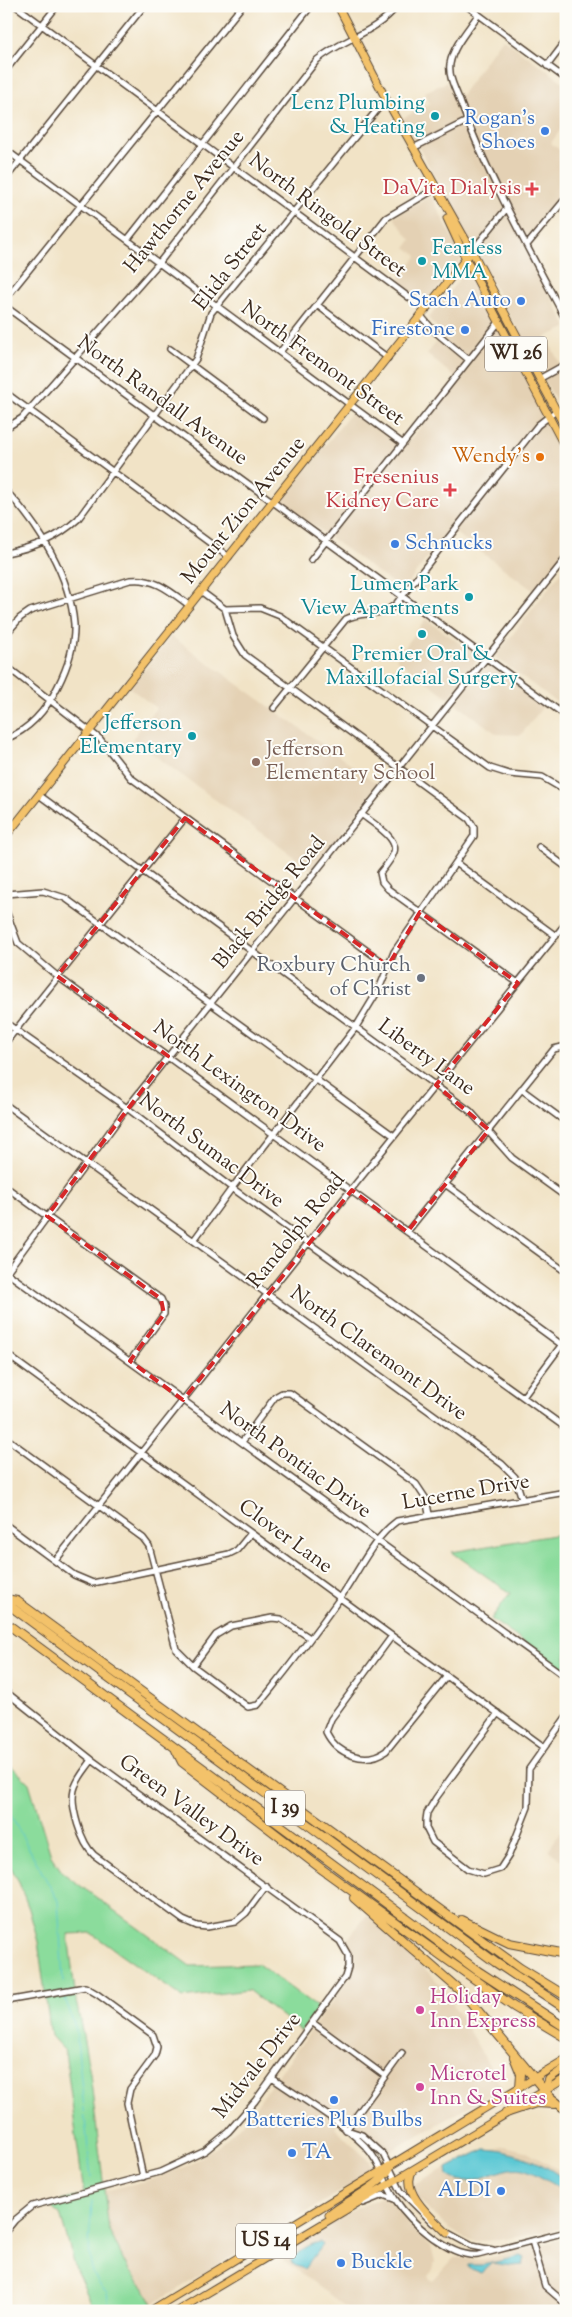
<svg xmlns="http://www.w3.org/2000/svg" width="572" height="2317" viewBox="0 0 572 2317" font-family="'Sorts Mill Goudy',serif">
<rect width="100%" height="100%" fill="#fdfcf7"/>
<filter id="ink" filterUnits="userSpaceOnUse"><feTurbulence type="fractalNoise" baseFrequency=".02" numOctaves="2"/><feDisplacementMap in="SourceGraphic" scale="10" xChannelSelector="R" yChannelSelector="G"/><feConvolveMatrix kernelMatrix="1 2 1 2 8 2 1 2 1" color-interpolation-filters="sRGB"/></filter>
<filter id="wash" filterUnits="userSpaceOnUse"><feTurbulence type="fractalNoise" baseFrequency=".0096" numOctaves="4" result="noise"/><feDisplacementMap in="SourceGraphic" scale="20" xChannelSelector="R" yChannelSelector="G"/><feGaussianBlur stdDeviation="1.12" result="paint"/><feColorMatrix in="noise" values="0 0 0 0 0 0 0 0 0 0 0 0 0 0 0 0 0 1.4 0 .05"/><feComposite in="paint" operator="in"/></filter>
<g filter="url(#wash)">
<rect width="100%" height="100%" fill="#f1e3c6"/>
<path fill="#e4d1b4" d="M502,38L566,84V122L551,143L566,155V190L523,245L566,325V328L546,337L566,375V420L403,118L430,104L425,92L447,82L454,98L462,94Z
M428,197H432L462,258L425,304L396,283L417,256L406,247L411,240L393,217Z
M466,271L471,273L566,453V551L534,591L450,529L404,588L400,589L281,501L352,412L404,448L458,380L427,354L443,334L428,318Z
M566,566V709L495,657Z
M426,619L479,657L449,698L396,659Z
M171,636L379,785L312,870L132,739L156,708L130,688Z
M487,664L545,704L521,735L497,734L455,703Z
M566,1825V1863L548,1850Z
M367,1915L416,1959L444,1989L502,2087L386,2154L370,2139L341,2120L335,2128L369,2161L371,2169L368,2175L153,2304L144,2287L129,2271L109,2230L104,2191L154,2179L191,2164L218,2146L243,2123L349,1979L353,1959L346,1941Z
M505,2146L525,2151L566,2174V2228L499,2240L475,2241L464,2238L453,2231L429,2211L419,2199L414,2185L472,2154Z
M384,2196L390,2198L411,2228L431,2246L435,2263L428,2277L433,2281L454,2258L482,2260L566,2238V2311H351L277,2255L357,2208Z"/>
<path fill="#8bdc9c" stroke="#63835d" d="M566,1533V1672L491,1619L510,1593L452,1552Z
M6,1761L29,1783L51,1856L63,1873L190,1966L258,1964L318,2008L301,2031L248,1990L183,1998L91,1933L68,1934L76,2000L90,2073L109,2230L129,2271L144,2287L153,2304L141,2311H95L76,2270L60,2214L48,2204L84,2195L65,2051L51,2036L38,1942L29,1909L18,1880L6,1859Z"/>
<path fill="#5bc8d4" stroke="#4b7979" d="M485,2149C511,2150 546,2163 566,2181V2191C556,2186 532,2171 523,2169C497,2164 472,2193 448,2175L447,2168Z
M320,2242L322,2245L304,2269L294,2265L291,2260C299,2251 309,2244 320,2242Z
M521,2256L525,2258L523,2265L512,2266L492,2263L481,2273L468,2268V2265H483Z"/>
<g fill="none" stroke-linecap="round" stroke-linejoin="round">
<path stroke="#5bc8d4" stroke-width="1" d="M6,1807L58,1901L63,1982
M65,1998L76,2030L91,2178
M92,2201C91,2230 81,2272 107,2292L109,2311"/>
</g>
</g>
<g filter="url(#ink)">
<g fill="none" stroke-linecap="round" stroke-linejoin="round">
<defs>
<path id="minor" d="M16,6L426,310
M467,6L566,79
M478,15C468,30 453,46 450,64C448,78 457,92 461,104C489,179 529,250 566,320
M547,66L566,41
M6,70L57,6
M413,148L467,121
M6,150L402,443
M6,178L144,6
M128,239L311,6
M527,245L566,198
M472,251L507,208
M6,298L242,6
M317,305L388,358
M6,307L566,716
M421,316L433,330L469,360
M170,349L263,418
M280,352L386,218L435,189
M539,379L566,364
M6,393L229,557
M6,428L22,418L159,263L317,60C342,39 376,33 397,6
M6,491C39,525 70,576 74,624C75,645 67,668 58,686C47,709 30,729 6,739
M6,553C35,547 56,539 78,519L196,359L211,313L386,99
M311,560L499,322
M225,609L260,608L280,616L490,768L509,774L542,777L566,791
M6,634L20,618L30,611L130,580C155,577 171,592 190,606
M6,666L100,739L131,778L388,966
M274,708L346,619C363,610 381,618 396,604L538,425L556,411
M39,795L470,1111L512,1158L566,1197
M361,814C371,822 399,838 394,852C392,859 385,867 380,873L382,882L388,889L518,983
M6,819L15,825
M539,847L566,867
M456,863L556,936
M6,894L43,891L65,898L394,1136
M6,911L18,943L57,976L566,1348
M6,1023L127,1108L232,1188L566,1428
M6,1042L185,818
M521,1089L566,1122
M6,1105L502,1464L515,1477L522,1499
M445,1184L566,1272
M6,1187L161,1299L164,1306V1314L130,1361
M407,1232L554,1049L566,1046
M194,1240L232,1188L356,1027L379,989L394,952L474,836V827L469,819L245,655L233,636L225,609L202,592
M6,1272L566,1677
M6,1273L127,1108L566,558
M6,1354L544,1747
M523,1397L566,1339
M6,1438L143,1538L149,1546L176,1649L193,1666L248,1707L258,1705L268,1693C293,1662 317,1630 340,1598C358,1573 372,1539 397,1521L566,1492
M242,1442L275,1397L282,1393H290L416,1484L426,1499L429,1514
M6,1525L74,1575L93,1583L229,1554L237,1550L251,1533
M55,1561L308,1243L566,923
M392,1636L331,1719L326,1732C337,1755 366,1765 386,1751L447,1676
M193,1666L216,1635L231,1626L272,1618L281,1619L310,1638
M6,1692L92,1760L340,1941L348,1955V1967L345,1977L255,2101L228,2132L205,2151L160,2172L32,2206L15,2220L6,2231
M498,1713L436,1798L427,1813L426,1820V1828L433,1842L468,1869L484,1874L500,1869L509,1855L528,1807L529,1769L566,1717
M92,1760C86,1769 77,1778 74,1790C70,1807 81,1843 94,1855L183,1920L197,1926L207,1927L235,1922L246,1913L266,1886
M6,2001L85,1987L97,1994L153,2035L157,2047L155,2055L130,2089L127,2103L143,2177
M313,2023L385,2076
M272,2078C303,2100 338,2119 365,2146C380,2161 384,2182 395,2199C410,2222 450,2258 478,2255L566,2232
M346,2130L402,2053
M347,2130L362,2135L383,2154L401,2191L433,2223
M363,2203L383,2195L394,2199
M446,2232L472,2246L493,2250
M532,2241L545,2286L566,2304"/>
<path id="major" d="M338,6L386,99L472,251L566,429
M447,218L466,259L566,449
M6,836L472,251
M545,2090L549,2079L566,2067
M413,2170C399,2191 433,2219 447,2233
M329,2215C346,2200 382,2186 391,2166
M6,2309L9,2311
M150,2311L566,2059
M177,2311L566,2078"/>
<path id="highway" d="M6,1599L17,1601L520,1968L566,1996
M6,1603L495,1962L566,2009
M6,1623L478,1971L566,2028
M176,1750L182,1762L323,1870L446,1959L514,2007L566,2038
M354,1898L464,1994L550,2097L566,2110
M462,1920L509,1943L566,1954
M514,2057L521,2074L520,2087
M506,2113L536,2103L555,2104"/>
</defs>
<use href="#minor" stroke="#564637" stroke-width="8"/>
<use href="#major" stroke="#564637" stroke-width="9"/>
<use href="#highway" stroke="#564637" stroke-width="10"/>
<use href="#minor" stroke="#fff" stroke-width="5"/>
<use href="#major" stroke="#f3c26a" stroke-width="7"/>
<use href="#highway" stroke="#f3c26a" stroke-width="8"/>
</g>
</g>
<path fill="none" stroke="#d62828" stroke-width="4" stroke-dasharray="10 6" stroke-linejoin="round" d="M185,818L388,966L420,912L518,983L436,1085L489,1130L407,1232L352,1190L183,1400L130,1361L164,1314L161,1299L47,1216L168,1056L57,976Z"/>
<g fill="#0f9aa8" stroke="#fdfcf7" stroke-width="2">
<circle cx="435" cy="116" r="5"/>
<circle cx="422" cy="261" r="5"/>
<circle cx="469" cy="597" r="5"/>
<circle cx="422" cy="634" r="5"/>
<circle cx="192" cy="736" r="5"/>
</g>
<g fill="#3f7fe0" stroke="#fdfcf7" stroke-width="2">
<circle cx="545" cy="131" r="5"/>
<circle cx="521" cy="301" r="5"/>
<circle cx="465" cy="330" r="5"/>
<circle cx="395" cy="544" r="5"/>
<circle cx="334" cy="2100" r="5"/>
<circle cx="292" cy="2153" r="5"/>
<circle cx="501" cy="2191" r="5"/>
<circle cx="341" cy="2263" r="5"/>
</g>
<g fill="#e0444e" stroke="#fdfcf7" stroke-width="2">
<path d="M529.5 181.5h5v5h5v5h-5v5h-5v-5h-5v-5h5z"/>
<path d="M447.5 482.5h5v5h5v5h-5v5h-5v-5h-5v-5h5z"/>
</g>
<circle fill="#e8710a" stroke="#fdfcf7" stroke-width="2" cx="540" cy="457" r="5"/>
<circle fill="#8d6e63" stroke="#fdfcf7" stroke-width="2" cx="256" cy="762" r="5"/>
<circle fill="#6b7280" stroke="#fdfcf7" stroke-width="2" cx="421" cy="978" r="5"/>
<g fill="#d1479c" stroke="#fdfcf7" stroke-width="2">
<circle cx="420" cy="2010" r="5"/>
<circle cx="420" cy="2087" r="5"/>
</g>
<g text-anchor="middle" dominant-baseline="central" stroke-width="4" stroke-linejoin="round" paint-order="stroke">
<g fill="#fdfcf7" stroke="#75695f" stroke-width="1">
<rect x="485" y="336.5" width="62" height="35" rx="4"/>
<rect x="265" y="1790.5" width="40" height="35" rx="4"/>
<rect x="236" y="2223.5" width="60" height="35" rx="4"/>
</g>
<g font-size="20" font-weight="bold" fill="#3b2a1e">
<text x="516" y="354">WI 26</text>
<text x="285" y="1808">I 39</text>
<text x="266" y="2241">US 14</text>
</g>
<g font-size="21" fill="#0d838f" stroke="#fdfcf7" text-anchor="end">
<text x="425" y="104">Lenz Plumbing<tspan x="425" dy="24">&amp; Heating</tspan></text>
<text x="432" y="249" text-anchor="start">Fearless<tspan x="432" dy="24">MMA</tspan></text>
<text x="459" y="585">Lumen Park<tspan x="459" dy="24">View Apartments</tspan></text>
<text x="422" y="655" text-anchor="middle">Premier Oral &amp;<tspan x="422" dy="24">Maxillofacial Surgery</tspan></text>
<text x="182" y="724">Jefferson<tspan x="182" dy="24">Elementary</tspan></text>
</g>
<g font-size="21" fill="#366cbe" stroke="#fdfcf7" text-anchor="end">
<text x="535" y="119">Rogan's<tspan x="535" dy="24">Shoes</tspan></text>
<text x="511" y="301">Stach Auto</text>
<text x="455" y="330">Firestone</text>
<text x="405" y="544" text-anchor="start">Schnucks</text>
<text x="334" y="2121" text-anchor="middle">Batteries Plus Bulbs</text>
<text x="302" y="2153" text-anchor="start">TA</text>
<text x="491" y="2191">ALDI</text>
<text x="351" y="2263" text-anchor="start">Buckle</text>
</g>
<g font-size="21" fill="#be3a42" stroke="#fdfcf7" text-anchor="end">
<text x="521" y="189">DaVita Dialysis</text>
<text x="439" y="478">Fresenius<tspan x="439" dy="24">Kidney Care</tspan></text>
</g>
<g font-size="21" fill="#3b2a1e" stroke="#fdfcf7">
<text transform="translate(185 202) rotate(-51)">Hawthorne Avenue</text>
<text transform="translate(327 216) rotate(37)">North Ringold Street</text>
<text transform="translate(231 267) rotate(-52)">Elida Street</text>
<text transform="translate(322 364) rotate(36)">North Fremont Street</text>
<text transform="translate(162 401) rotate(36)">North Randall Avenue</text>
<text transform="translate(244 511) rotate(-51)">Mount Zion Avenue</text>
<text transform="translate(270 903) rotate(-51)">Black Bridge Road</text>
<text transform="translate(426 1058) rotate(36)">Liberty Lane</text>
<text transform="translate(239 1087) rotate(36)">North Lexington Drive</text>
<text transform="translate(211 1151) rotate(37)">North Sumac Drive</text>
<text transform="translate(297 1231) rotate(-51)">Randolph Road</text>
<text transform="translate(378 1354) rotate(36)">North Claremont Drive</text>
<text transform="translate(295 1461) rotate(36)">North Pontiac Drive</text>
<text transform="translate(466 1493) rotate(-10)">Lucerne Drive</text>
<text transform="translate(285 1537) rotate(36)">Clover Lane</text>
<text transform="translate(191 1811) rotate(36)">Green Valley Drive</text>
<text transform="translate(258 2066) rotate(-52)">Midvale Drive</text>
</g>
<g font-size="21" fill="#c56008" stroke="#fdfcf7" text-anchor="end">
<text x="530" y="457">Wendy's</text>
</g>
<g font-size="21" fill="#785e54" stroke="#fdfcf7" text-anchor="start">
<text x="266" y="750">Jefferson<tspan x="266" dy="24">Elementary School</tspan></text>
</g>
<g font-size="21" fill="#5b616d" stroke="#fdfcf7" text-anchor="end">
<text x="411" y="966">Roxbury Church<tspan x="411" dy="24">of Christ</tspan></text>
</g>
<g font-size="21" fill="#b23c85" stroke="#fdfcf7" text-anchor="start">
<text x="430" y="1998">Holiday<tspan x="430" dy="24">Inn Express</tspan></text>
<text x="430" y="2075">Microtel<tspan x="430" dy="24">Inn &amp; Suites</tspan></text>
</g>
</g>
<rect width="572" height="2317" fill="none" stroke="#fdfcf7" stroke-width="25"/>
</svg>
